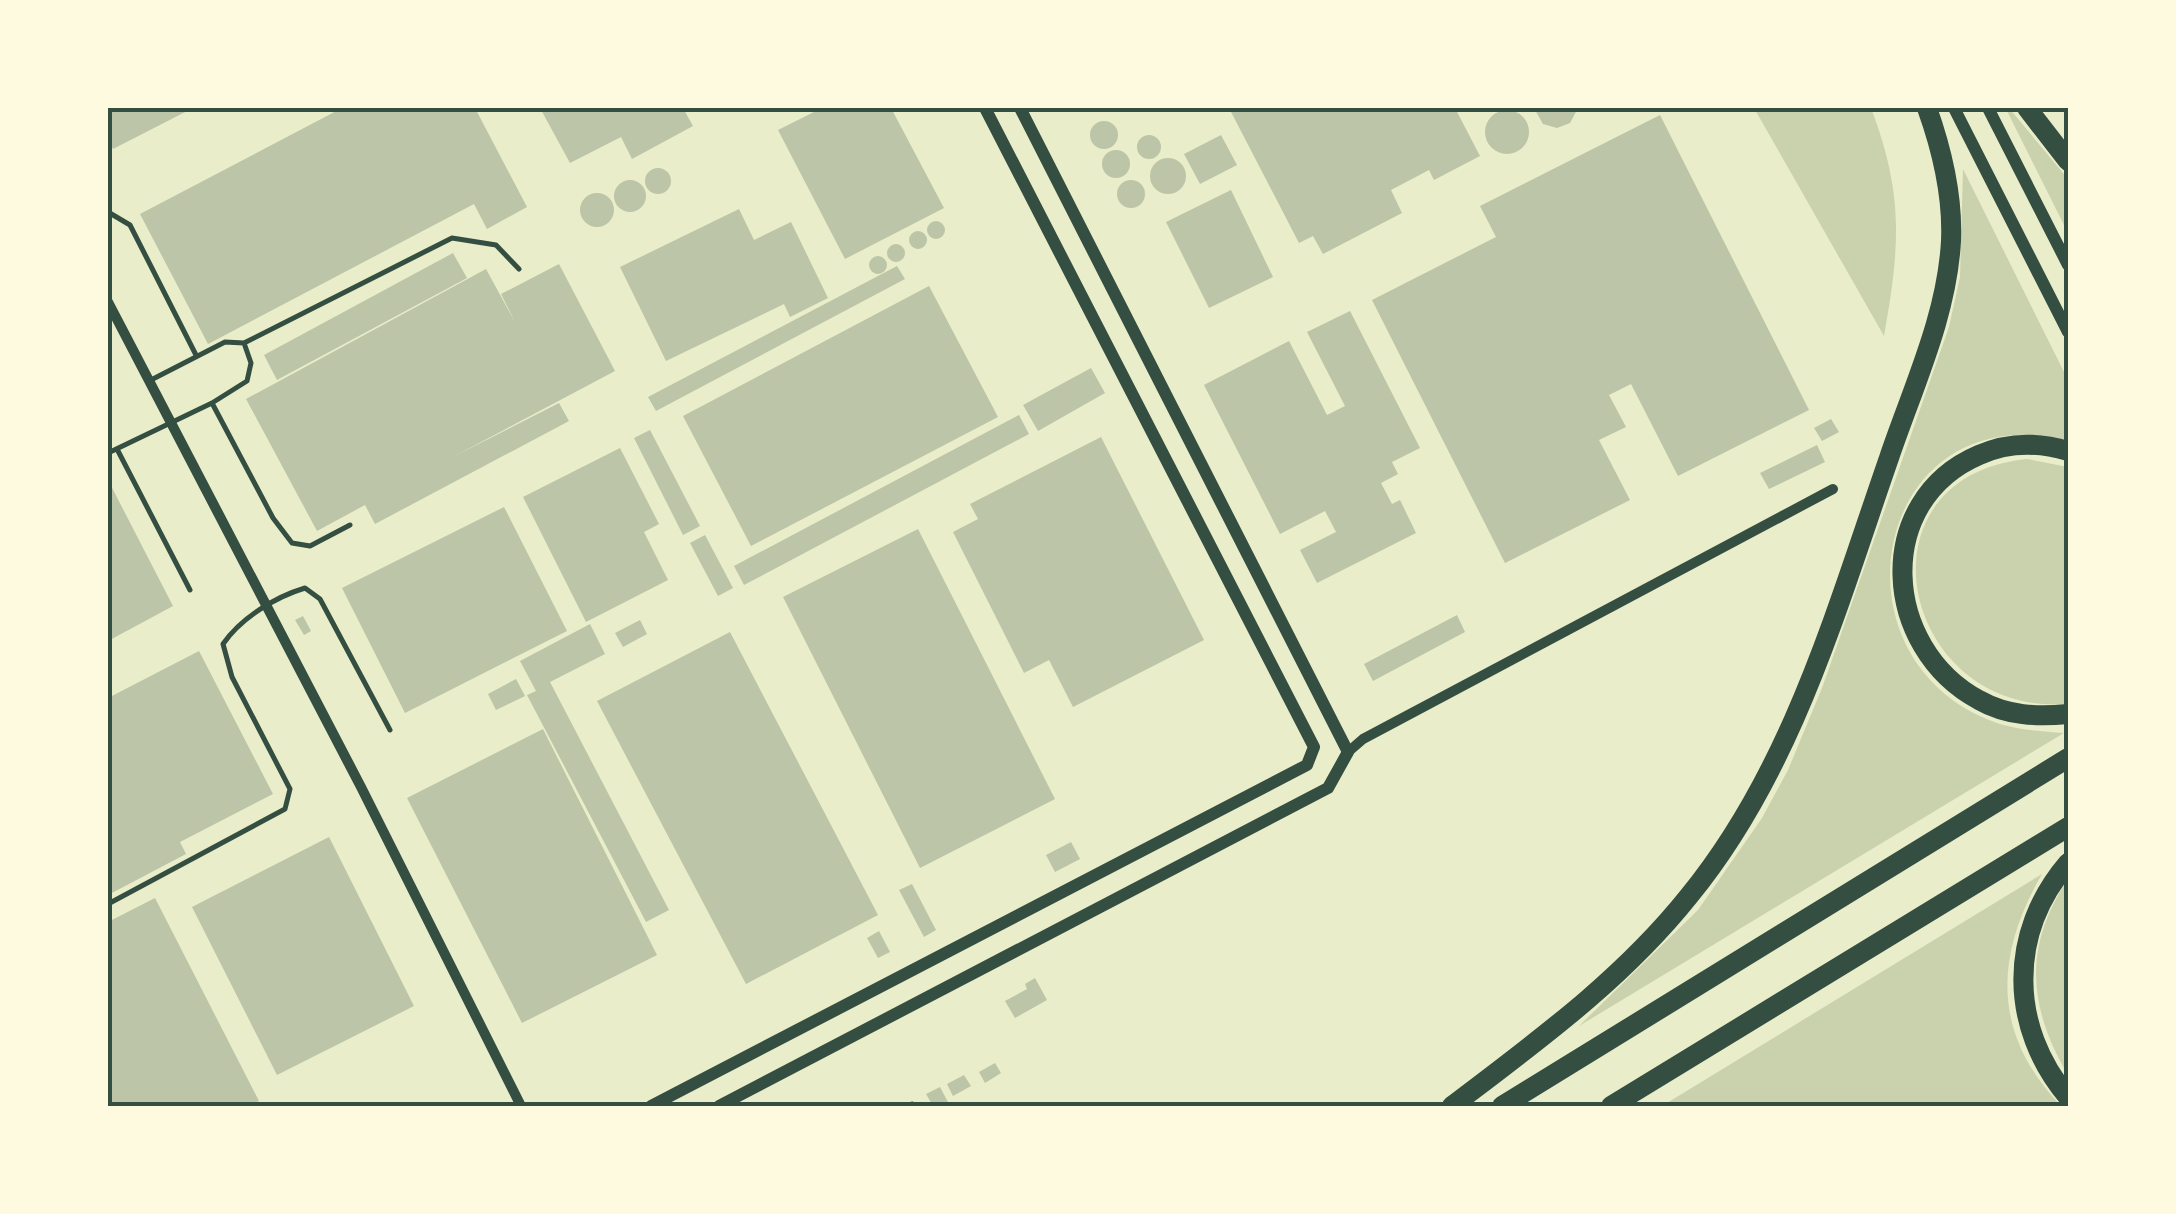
<svg xmlns="http://www.w3.org/2000/svg" width="2176" height="1214" viewBox="0 0 2176 1214" font-family="'Nunito Sans',sans-serif">
<rect width="100%" height="100%" fill="#e9edc9"/>
<path fill="#cad2ad" d="M1754,108H1871C1904,195 1900,246 1884,336Z
M2009,108L2068,179V233L2006,109Z
M1963,169L2068,380V441C1877,392 1823,653 1989,720C2013,730 2039,731 2064,733L1579,1026L1698,910L1762,818L1788,770L1822,688L1949,327L1960,277Z
M2027,459L2068,467V704C1901,717 1849,477 2027,459Z
M2042,874C1994,957 1992,1034 2061,1106H1662Z
M2068,879V1075C2028,1007 2023,947 2068,879Z"/>
<path fill="#bcc5a7" d="M108,108H193L113,149L108,139Z
M342,108H475L527,207L487,229L474,204L208,344L140,214Z
M540,108H683L693,126L632,159L621,137L570,163Z
M822,108H891L944,208L845,259L778,130Z
M1229,108H1455L1480,156L1434,180L1429,170L1391,190L1402,213L1323,254L1313,236L1299,243Z
M1534,108H1578L1570,123L1557,128L1543,124Z
M1485 132a22 22 0 1 1 44 0a22 22 0 1 1-44 0Z
M1660,115L1809,410L1678,476L1631,384L1609,395L1626,427L1599,440L1630,500L1505,563L1372,300L1496,237L1480,206Z
M1090 135a14 14 0 1 1 28 0a14 14 0 1 1-28 0Z
M1137 147a12 12 0 1 1 24 0a12 12 0 1 1-24 0Z
M1221,135L1237,165L1200,184L1184,154Z
M1102 164a14 14 0 1 1 28 0a14 14 0 1 1-28 0Z
M1150 176a18 18 0 1 1 36 0a18 18 0 1 1-36 0Z
M645 181a13 13 0 1 1 26 0a13 13 0 1 1-26 0Z
M1117 194a14 14 0 1 1 28 0a14 14 0 1 1-28 0Z
M614 196a16 16 0 1 1 32 0a16 16 0 1 1-32 0Z
M1231,190L1273,277L1209,308L1166,222Z
M580 210a17 17 0 1 1 34 0a17 17 0 1 1-34 0Z
M739,209L754,240L791,222L828,298L790,317L784,304L666,361L620,267Z
M927 230a9 9 0 1 1 18 0a9 9 0 1 1-18 0Z
M909 240a9 9 0 1 1 18 0a9 9 0 1 1-18 0Z
M887 253a9 9 0 1 1 18 0a9 9 0 1 1-18 0Z
M453,253L467,278L277,380L264,355Z
M869 265a9 9 0 1 1 18 0a9 9 0 1 1-18 0Z
M559,264L615,371L453,457L559,403L569,421L375,524L365,505L317,531L246,399L486,269L516,324L501,294Z
M897,266L905,279L656,411L648,397Z
M929,286L998,417L751,546L683,416Z
M1350,311L1420,448L1392,462L1398,474L1381,483L1392,504L1400,500L1416,533L1317,583L1300,550L1336,532L1325,511L1280,534L1204,385L1289,341L1327,415L1345,406L1307,332Z
M1091,368L1105,393L1038,431L1023,405Z
M1019,415L1029,434L744,585L734,566Z
M1831,419L1839,432L1822,441L1814,428Z
M650,430L700,526L683,535L634,438Z
M1101,437L1204,640L1073,707L1049,660L1024,673L953,532L978,519L970,504Z
M1817,445L1825,462L1769,489L1760,473Z
M620,448L659,524L644,532L668,580L586,622L523,497Z
M108,480L173,606L108,641Z
M504,507L567,631L405,713L342,588Z
M918,529L1055,799L920,868L783,597Z
M705,535L733,588L718,596L690,543Z
M1457,615L1465,632L1373,681L1364,664Z
M303,616L311,631L304,635L295,620Z
M640,620L647,634L623,647L615,633Z
M590,624L605,654L550,682L669,910L646,922L527,695L536,691L520,661Z
M730,632L878,915L746,984L597,701Z
M199,651L273,794L180,842L186,854L108,895V698Z
M516,679L525,696L496,710L488,694Z
M543,729L657,955L522,1023L407,798Z
M329,837L414,1006L277,1075L192,907Z
M1071,842L1080,859L1055,872L1046,855Z
M912,884L936,930L924,937L899,890Z
M155,898L259,1101L249,1106H108V922Z
M879,931L890,952L878,958L867,938Z
M1035,978L1047,1000L1015,1018L1005,1001L1027,989L1025,984Z
M995,1063L1001,1073L985,1083L979,1072Z
M964,1075L971,1086L953,1096L947,1084Z
M940,1087L950,1106H933L926,1094Z"/>
<g fill="none" stroke-linecap="round" stroke-linejoin="round">
<path stroke="#344e41" stroke-width="5" d="M108,212L130,225L196,355
M244,343L452,238L496,245L519,269
M149,381L225,342L244,343L251,363L247,381L212,403
M117,449L190,590
M108,453L212,403L273,518L292,543L310,546L350,525
M108,904L285,809L290,789L232,677L223,644C241,618 275,597 305,588L320,599L390,730
M908,1106L912,1104"/>
<path stroke="#344e41" stroke-width="10" d="M108,302L361,787L521,1106
M1348,752L1363,739L1833,489"/>
<path stroke="#344e41" stroke-width="12" d="M1954,108L2068,332
M1988,108L2068,265
M651,1106L1307,765L1314,747L985,108
M719,1106L1328,788L1348,752L1020,108"/>
<path stroke="#344e41" stroke-width="20" d="M2027,108L2068,161
M2068,451C2038,442 2008,442 1979,455C1872,501 1882,648 1979,700C2007,716 2038,717 2068,714
M2068,863C2008,933 2009,1027 2068,1097
M1452,1106C1536,1042 1622,980 1689,896C1792,770 1836,610 1889,458C1913,387 1947,316 1951,241C1953,195 1942,150 1927,108
M1502,1106L2068,758
M1611,1106L2068,827"/>
</g>
<rect width="2176" height="1214" fill="none" stroke="#fefae0" stroke-width="220"/>
<rect x="110" y="110" width="1956" height="994" fill="none" stroke="#344e41" stroke-width="4"/>
</svg>
